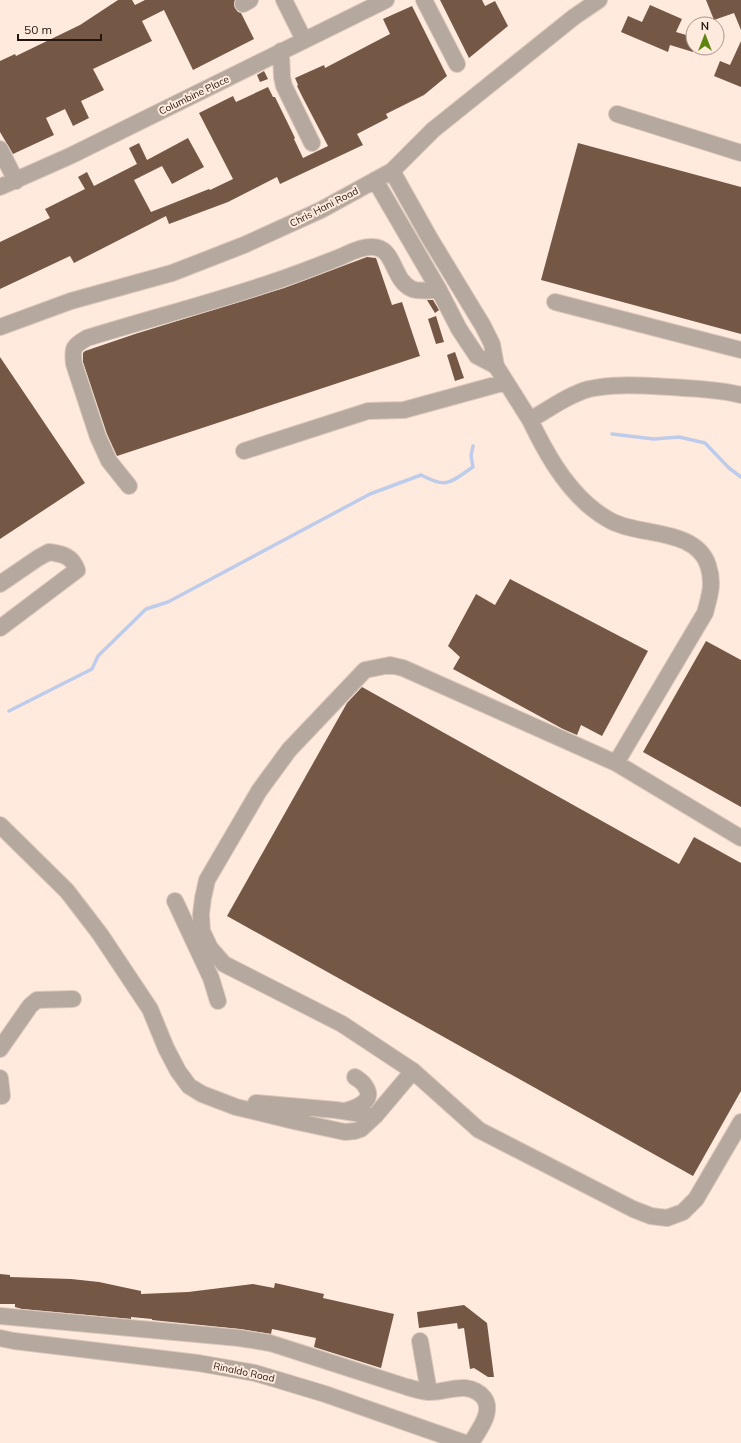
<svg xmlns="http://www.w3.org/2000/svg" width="741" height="1443" viewBox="0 0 741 1443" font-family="Mulish,sans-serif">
<rect width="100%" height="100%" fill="#ffeadd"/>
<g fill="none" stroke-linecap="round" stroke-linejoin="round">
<path stroke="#bdcceb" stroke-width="3.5" d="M612,434L654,439L679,437L705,443L729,468L741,477
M9,711L92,669L98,656L146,609L168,602L370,494L421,475C448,489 449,483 473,467L471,456L473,446"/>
</g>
<path fill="#755745" d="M118,0H132L135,5L145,0H235L234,4L235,8L238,12L241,13L254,39L193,70L164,10L142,21L152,41L93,69L104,90L81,101L89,118L73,126L65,109L46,118L54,135L13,154L0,132V61L15,54L16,56L80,25Z
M440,0H482L485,6L495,1L508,26L469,58Z
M706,0H741V30L734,13L714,20Z
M650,5L682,19L676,32L693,37V52L670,45L668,52L621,32L628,16L642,22Z
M412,6L447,76L424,95L386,114L388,118L357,134L363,145L280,184L277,177L228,202L169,224L166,216L74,263L70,256L0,289V242L50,218L45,209L85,189L78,177L87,172L94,186L137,164L129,148L139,143L147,160L188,138L204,167L172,184L162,166L134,180L151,212L209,189L210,190L233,179L199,113L233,96L236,102L268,87L273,97H275L295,138L294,139L303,158L328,146L304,100L297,86L298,85L295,78L324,65L325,68L390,34L383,19Z
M741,41V87L714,76L720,61L730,65Z
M264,71L268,79L260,82L257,75Z
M578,143L741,187V334L541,280Z
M367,257L376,258L392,305L402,302L420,356L117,456L107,434L83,362V353L85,351L135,334L284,288Z
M427,300H433L439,310L435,313Z
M436,316L444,342L436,344L428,319Z
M455,352L464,378L455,381L447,355Z
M0,357L85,483L0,539Z
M510,579L648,651L602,736L581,725L577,735L563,729L453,669L460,657L448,646L476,594L495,605Z
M706,641L741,660V807L643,752Z
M362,687L679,864L694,837L741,863V1091L693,1176L227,916L347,703Z
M0,1274L10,1275V1277L71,1279L99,1282L141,1291V1294L188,1292L253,1284L274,1288L275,1283L324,1294L323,1298L394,1314L381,1368L314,1347L316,1338L272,1329L271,1334L240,1329L152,1320V1319L131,1317V1319L22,1309L15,1307V1304H0Z
M464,1305L487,1323L494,1377H488L474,1368L470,1369L464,1328L458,1329L457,1323L419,1328L417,1312Z"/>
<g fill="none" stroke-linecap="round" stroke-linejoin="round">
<defs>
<path id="minor" d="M284,0L304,40
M424,0L457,64
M243,4L250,0
M281,51L282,77L284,86L312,143
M617,114L741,153
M0,149L16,181
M392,171L429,237L483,326L492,344L496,366L530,420C549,409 568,395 589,389C616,383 644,386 671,387C695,389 719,389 741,395
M375,180L439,290L459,329L477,356L496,366
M0,187L70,156L386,0
M555,302L741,350
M0,327L71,301L172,273L244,245L321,210L392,171L433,130L574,17L599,0
M530,420C545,451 562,482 588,505C595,511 605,518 613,522C642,536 696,529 708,565C714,583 710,595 705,613L616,763
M244,451L368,411L404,410L506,382
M129,486L109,461L98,437L74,364C72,348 73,346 87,338C148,319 211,303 273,282C295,275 317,266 338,258C348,254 359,247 370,247C396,245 391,280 412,289C419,292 430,290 439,290
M0,584L38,558L49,552C63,554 72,556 77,570L0,628
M0,825L67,891L100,934L150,1009L166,1048L178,1071L189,1086L202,1094L236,1107L298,1122L345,1132L355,1131L361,1129L375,1116L413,1071
M741,838L616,763L403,668L390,665L365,670L289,750L259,791L207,880L203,898L201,914L202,931L210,948L224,964L342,1024L413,1071L479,1130L633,1209L651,1216L667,1218L683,1212L696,1199L741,1122
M175,901L211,978L218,1001
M0,1049L30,1006L37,1000L73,999
M0,1078L2,1096
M256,1103L336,1110L375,1116
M345,1111C356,1108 376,1101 365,1086C363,1082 359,1080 355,1077
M0,1316L239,1338L270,1343L407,1387C414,1389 421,1391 428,1392C440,1393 453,1387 465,1388C473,1389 479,1391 484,1398C494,1412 478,1431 471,1443
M0,1338L14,1341L198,1363L255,1373L325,1394L465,1443
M420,1341L429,1392"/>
</defs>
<use href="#minor" stroke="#dcc8bc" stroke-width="18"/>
<use href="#minor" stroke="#b5a89e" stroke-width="16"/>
</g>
<g text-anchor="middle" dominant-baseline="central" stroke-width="4" stroke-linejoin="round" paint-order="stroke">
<g font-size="10" fill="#22160f" stroke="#ffeadd">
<text transform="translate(194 95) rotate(-26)">Columbine Place</text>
<text transform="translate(324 207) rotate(-27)">Chris Hani Road</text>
<text transform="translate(244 1372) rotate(12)">Rinaldo Road</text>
</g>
</g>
<g transform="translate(705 36)"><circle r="19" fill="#ffeadd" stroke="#a7958b"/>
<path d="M0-3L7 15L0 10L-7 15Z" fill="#5b850f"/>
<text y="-6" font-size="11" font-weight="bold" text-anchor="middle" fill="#22160f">N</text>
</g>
<path d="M18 34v6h83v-6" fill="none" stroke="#22160f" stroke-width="2"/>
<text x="24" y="34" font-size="12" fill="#22160f" stroke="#ffeadd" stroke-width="3" paint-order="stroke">50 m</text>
</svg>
